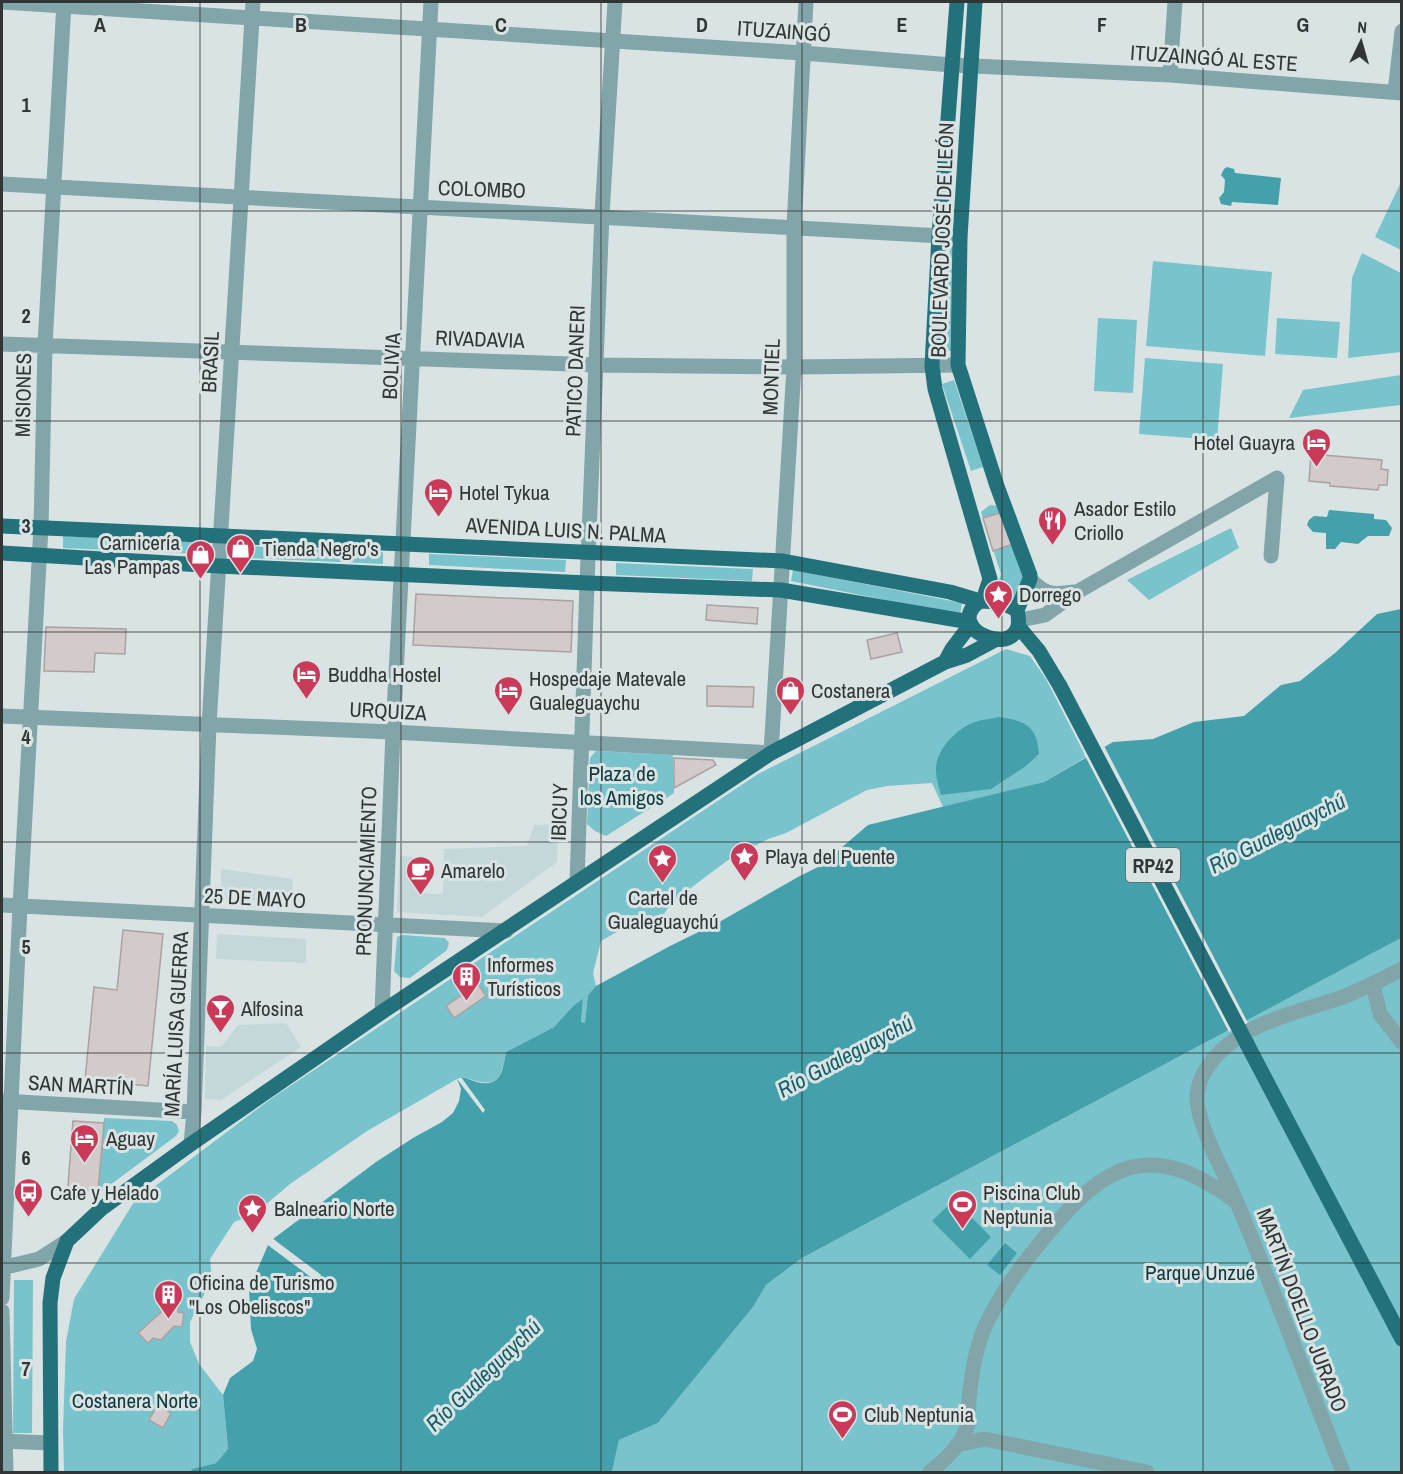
<svg xmlns="http://www.w3.org/2000/svg" width="1403" height="1474" viewBox="0 0 1403 1474" font-family="'Archivo Narrow',sans-serif">
<rect width="100%" height="100%" fill="#d9e3e4"/>
<path fill="#c4d7d9" d="M559,824L557,862L482,917L397,912L400,856L427,858L422,893L443,894L444,849L527,846L534,825Z
M221,869L293,879L292,903L221,898Z
M217,934L306,939V963L216,959Z
M286,1023L301,1047L221,1100L205,1099L206,1046L221,1047L238,1025Z"/>
<path fill="#78c3cc" d="M1401,182V250L1375,237Z
M950,246H956L951,351H945Z
M1362,253L1401,273V352L1348,358L1352,278Z
M1153,261L1272,272L1265,356L1146,346Z
M1098,318L1137,320L1133,393L1094,391Z
M1277,318L1340,322L1337,358L1275,354Z
M1145,358L1223,364L1217,440L1139,434Z
M1401,375V405L1289,418L1303,390Z
M954,380L983,467L971,471L942,384Z
M990,505L1000,506L1023,573V581L1015,602L994,594L1001,574L981,512Z
M1231,528L1239,548L1149,600L1127,580Z
M63,536L200,542L199,554L63,548Z
M247,546L383,552V564L246,558Z
M429,554L566,560L565,572L429,565Z
M616,563L753,569L752,581L616,575Z
M793,570L962,603L960,615L791,581Z
M1006,649L1030,656L1046,679L1086,757L1044,782L943,807L932,783L887,786L867,790L786,833L768,839L728,860L672,902L660,920L636,921L601,941L593,973L596,986L588,995L585,1023L581,1022L583,1000L573,1006L554,1027L506,1052C500,1086 494,1087 463,1077L457,1079L367,1131L290,1184L253,1215L234,1222L210,1259L212,1279L190,1322V1342L199,1364L223,1395L228,1449L216,1463L192,1469L190,1472H64L63,1430L66,1342L74,1299L134,1202L272,1098L758,774Z
M596,751L673,755L674,793L606,836L595,831L587,824L590,758Z
M403,935L445,938L449,943L447,950L410,978L400,977L394,971L397,937Z
M1401,938V1472H612L619,1440L658,1423L753,1307L766,1285L802,1258Z
M104,1118L172,1121L177,1125L179,1131L176,1136L98,1194Z
M14,1280H33L32,1433H13Z"/>
<path fill="#44a0ab" d="M1227,167L1234,169L1235,173L1281,178L1278,205L1232,202L1231,206L1221,204L1219,198L1224,192L1225,180L1221,175L1224,169Z
M1329,510L1374,514V519L1386,520L1392,528L1389,536H1368L1358,544L1341,542L1335,549H1326V533L1313,532L1307,525L1309,520L1314,516L1327,517Z
M1401,609V938L802,1258L766,1285L753,1307L658,1423L619,1440L612,1472H190L192,1469L216,1463L228,1449L223,1395L230,1378L253,1361L257,1349L251,1329L249,1289L268,1245L317,1281L321,1275L273,1239L376,1162L413,1138L442,1122L453,1113L459,1101L461,1089L457,1079L483,1113L485,1110L461,1077C468,1078 474,1082 481,1083C502,1086 503,1068 506,1052L554,1027L573,1006L583,999L581,1022L585,1023L588,995L596,986L670,946L721,921L798,877L820,866L868,825L1044,782L1113,742L1153,739L1194,722L1244,716L1281,685L1300,681L1335,653L1377,614Z
M999,717C1025,721 1037,725 1039,754L1026,766L991,789L941,795C939,787 936,779 936,771C935,750 956,729 975,722C983,719 991,719 999,717Z
M954,1200L991,1237L970,1259L932,1221Z
M1005,1243L1017,1253L1000,1275L987,1265Z"/>
<path fill="#d9e3e4" d="M1103,744L1248,1023L1229,1032L1084,754Z
M273,1239L321,1275L316,1281L268,1245L270,1242L316,1277L317,1275L271,1241Z"/>
<path fill="#d3caca" stroke="#aaa1a2" stroke-width="1.5" d="M1311,454L1382,460L1381,469L1388,470L1387,485H1379L1378,490L1330,486V483L1309,481Z
M1003,512L1013,544L993,551L983,518Z
M416,594L573,601L571,652L413,645Z
M707,605L758,608L757,624L706,620Z
M46,627L126,629L125,654L95,653L94,672L44,671Z
M897,633L902,652L871,659L867,640Z
M707,686L754,687L753,707L707,706Z
M674,758L713,760L716,765L674,788Z
M123,930L163,934L148,1086L85,1080L94,987L117,990Z
M478,984L486,996L454,1018L446,1006Z
M73,1121L104,1123L98,1191L83,1189L82,1200L67,1198Z
M168,1306L178,1307V1312L184,1313L182,1327L174,1326L161,1340L153,1338L148,1343L138,1333Z
M157,1406L171,1413L163,1428L149,1420Z"/>
<g fill="none" stroke-linecap="round" stroke-linejoin="round">
<path stroke="#81a5a9" stroke-width="15" d="M2,2L803,53L952,65L1170,75L1402,93
M1170,75L1175,2
M1395,92L1402,31
M2,184L960,237
M2,344L597,365L794,367L958,365
M1030,579C1045,595 1052,595 1074,592
M1020,620L1045,615L1077,592L1277,478L1271,556
M2,716L393,732L771,753L794,367V226L806,2
M577,882L587,583L602,215L615,2
M2,905L506,931
M1373,985L1380,1014L1402,1042
M382,1012L393,732L431,2
M2,1101L194,1112
M191,1144L194,1112L209,725L253,2
M2,1268L39,1259L67,1241
M2,1298L20,906L41,527L45,345L64,2
M2,1311L6,1472
M2,1441L50,1443
M957,1445L984,1439L1147,1472
M930,1472C944,1461 961,1446 967,1427C969,1419 968,1409 969,1400C971,1377 975,1351 984,1329C999,1295 1021,1266 1044,1238C1106,1162 1150,1138 1235,1201
M1343,1472C1308,1383 1275,1293 1238,1205C1227,1177 1198,1128 1197,1099C1197,1082 1206,1067 1217,1055C1247,1022 1299,1012 1340,998C1361,990 1381,980 1402,969"/>
<path stroke="#23717a" stroke-width="15" d="M957,2L939,235L932,366L935,389L990,579L983,600
M975,2L960,237L958,365L997,486L1030,575V579L1017,610
M2,526L783,561L950,592L980,601L1001,602L1017,610C1031,666 938,630 980,601
M2,553L219,566L587,583L781,590L970,622
M1018,626L1039,651L1060,686
M945,662L952,649L971,624
M1247,1044L1402,1339
M51,1472L50,1303L53,1278L67,1241L101,1209L191,1144L382,1012L771,753L945,662L967,655L995,640"/>
<path stroke="#23717a" stroke-width="15" d="M1060,686L1247,1044"/>
</g>
<path fill="none" stroke="#313536" stroke-width="1.5" stroke-opacity="0.55" d="M200,2V1472M401,2V1472M601,2V1472M802,2V1472M1002,2V1472M1203,2V1472M2,211H1402M2,421H1402M2,632H1402M2,842H1402M2,1053H1402M2,1263H1402"/>
<defs>
<symbol id="hotel-pin" viewBox="-11 -11 22 30"><path d="M0 17L-7.5 6A9.5 9.5 0 1 1 7.5 6Z" fill="#c93958" stroke="#d9e3e4"/><path d="M-6-4.5h1.5V1H6V5H4.5V3h-9V5H-6ZM-4 0a1.8 1.8 0 1 1 3.6 0ZM.5 0V-2.5h3Q6-2.5 6 0Z" fill="#fff"/></symbol>
<symbol id="restaurant-pin" viewBox="-11 -11 22 30"><path d="M0 17L-7.5 6A9.5 9.5 0 1 1 7.5 6Z" fill="#c93958" stroke="#d9e3e4"/><path d="M-5-6h1v4h1v-4h1v4h1v-4h1v5L-1.5 .5V6h-2V.5L-5-1ZM5-6V6H3V1.5H1.5Q1.5-4 5-6Z" fill="#fff"/></symbol>
<symbol id="shop-pin" viewBox="-11 -11 22 30"><path d="M0 17L-7.5 6A9.5 9.5 0 1 1 7.5 6Z" fill="#c93958" stroke="#d9e3e4"/><path d="M-5-2.5h2.3a2.7 3.5 0 0 1 5.4 0H5L5.5 6h-11ZM-1.5-2.5h3a1.5 2.3 0 0 0-3 0Z" fill="#fff"/></symbol>
<symbol id="sight-pin" viewBox="-11 -11 22 30"><path d="M0 17L-7.5 6A9.5 9.5 0 1 1 7.5 6Z" fill="#c93958" stroke="#d9e3e4"/><path d="M0-6L1.8-2.2L6-1.7L2.9 1.2L3.7 5.4L0 3.3L-3.7 5.4L-2.9 1.2L-6-1.7L-1.8-2.2Z" fill="#fff"/></symbol>
<symbol id="cafe-pin" viewBox="-11 -11 22 30"><path d="M0 17L-7.5 6A9.5 9.5 0 1 1 7.5 6Z" fill="#c93958" stroke="#d9e3e4"/><path d="M-5.5-4.5H6V0H3Q3 3.5 0 3.5H-2.5Q-5.5 3.5-5.5 0ZM3-3.2v2h1.7v-2ZM-6 4.5H4V6H-6Z" fill="#fff"/></symbol>
<symbol id="building-pin" viewBox="-11 -11 22 30"><path d="M0 17L-7.5 6A9.5 9.5 0 1 1 7.5 6Z" fill="#c93958" stroke="#d9e3e4"/><path d="M-4-6H4V6H1V3H-1V6H-4ZM-2.5-4.3h1.7v1.8h-1.7ZM.8-4.3h1.7v1.8H.8ZM-2.5-1h1.7V.8h-1.7ZM.8-1h1.7V.8H.8Z" fill="#fff"/></symbol>
<symbol id="bar-pin" viewBox="-11 -11 22 30"><path d="M0 17L-7.5 6A9.5 9.5 0 1 1 7.5 6Z" fill="#c93958" stroke="#d9e3e4"/><path d="M-6-5H6L.8 .8V4.5H3.5V6h-7V4.5H-.8V.8Z" fill="#fff"/></symbol>
<symbol id="bus-pin" viewBox="-11 -11 22 30"><path d="M0 17L-7.5 6A9.5 9.5 0 1 1 7.5 6Z" fill="#c93958" stroke="#d9e3e4"/><path d="M-5-6H5V4H4V6H2V4H-2V6H-4V4H-5ZM-3.5-4V0h7V-4ZM-3.5 1.2v1.5H-2V1.2ZM2 1.2v1.5H3.5V1.2Z" fill="#fff"/></symbol>
<symbol id="stadium-pin" viewBox="-11 -11 22 30"><path d="M0 17L-7.5 6A9.5 9.5 0 1 1 7.5 6Z" fill="#c93958" stroke="#d9e3e4"/><path d="M0-5a6.5 5 0 1 0 0 10a6.5 5 0 1 0 0-10ZM-3.5-1.8h7v3.6h-7Z" fill="#fff"/></symbol>
</defs>
<g fill-rule="evenodd">
<use href="#hotel-pin" x="1300" y="426" width="33" height="45"/>
<use href="#hotel-pin" x="422" y="476" width="33" height="45"/>
<use href="#restaurant-pin" x="1036" y="504" width="33" height="45"/>
<use href="#shop-pin" x="224" y="532" width="33" height="45"/>
<use href="#shop-pin" x="184" y="538" width="33" height="45"/>
<use href="#sight-pin" x="982" y="578" width="33" height="45"/>
<use href="#hotel-pin" x="290" y="658" width="33" height="45"/>
<use href="#hotel-pin" x="492" y="674" width="33" height="45"/>
<use href="#shop-pin" x="774" y="674" width="33" height="45"/>
<use href="#sight-pin" x="728" y="840" width="33" height="45"/>
<use href="#sight-pin" x="646" y="842" width="33" height="45"/>
<use href="#cafe-pin" x="404" y="854" width="33" height="45"/>
<use href="#building-pin" x="450" y="960" width="33" height="45"/>
<use href="#bar-pin" x="204" y="992" width="33" height="45"/>
<use href="#hotel-pin" x="68" y="1122" width="33" height="45"/>
<use href="#bus-pin" x="12" y="1176" width="33" height="45"/>
<use href="#stadium-pin" x="946" y="1188" width="33" height="45"/>
<use href="#sight-pin" x="236" y="1192" width="33" height="45"/>
<use href="#building-pin" x="152" y="1278" width="33" height="45"/>
<use href="#stadium-pin" x="826" y="1398" width="33" height="45"/>
</g>
<g text-anchor="middle" dominant-baseline="central" stroke-width="6" stroke-linejoin="round" paint-order="stroke">
<rect fill="#d9e3e4" stroke="#63696a" stroke-width="1.5" x="1126" y="848" width="54" height="34" rx="4.5"/>
<g font-size="20" font-weight="bold" fill="#313536">
<text x="1153" y="865">RP42</text>
</g>
<g font-size="21" fill="#313536" stroke="#d9e3e4">
<text transform="translate(784 31) rotate(4)">ITUZAINGÓ</text>
<text transform="translate(1214 58) rotate(4)">ITUZAINGÓ AL ESTE</text>
<text transform="translate(482 189) rotate(2)">COLOMBO</text>
<text transform="translate(942 240) rotate(-88)">BOULEVARD JOSÉ DE LEÓN</text>
<text transform="translate(480 339) rotate(2)">RIVADAVIA</text>
<text transform="translate(210 362) rotate(-87)">BRASIL</text>
<text transform="translate(391 366) rotate(-87)">BOLIVIA</text>
<text transform="translate(575 371) rotate(-88)">PATICO DANERI</text>
<text transform="translate(771 377) rotate(-88)">MONTIEL</text>
<text transform="translate(23 395) rotate(-89)">MISIONES</text>
<text transform="translate(566 530) rotate(3)">AVENIDA LUIS N. PALMA</text>
<text transform="translate(388 711) rotate(3)">URQUIZA</text>
<text transform="translate(559 812) rotate(-88)">IBICUY</text>
<text transform="translate(366 871) rotate(-88)">PRONUNCIAMIENTO</text>
<text transform="translate(255 898) rotate(3)">25 DE MAYO</text>
<text transform="translate(176 1024) rotate(-87)">MARÍA LUISA GUERRA</text>
<text transform="translate(81 1085) rotate(3)">SAN MARTÍN</text>
<text transform="translate(1302 1310) rotate(69)">MARTÍN DOELLO JURADO</text>
</g>
<g font-size="21" fill="#313536" stroke="#d9e3e4" text-anchor="start">
<text x="1295" y="442" text-anchor="end">Hotel Guayra</text>
<text x="459" y="492">Hotel Tykua</text>
<text x="1074" y="508">Asador Estilo<tspan x="1074" dy="24">Criollo</tspan></text>
<text x="180" y="542" text-anchor="end">Carnicería<tspan x="180" dy="24">Las Pampas</tspan></text>
<text x="262" y="548">Tienda Negro's</text>
<text x="1019" y="594">Dorrego</text>
<text x="328" y="674">Buddha Hostel</text>
<text x="529" y="678">Hospedaje Matevale<tspan x="529" dy="24">Gualeguaychu</tspan></text>
<text x="811" y="690">Costanera</text>
<text x="765" y="856">Playa del Puente</text>
<text x="441" y="870">Amarelo</text>
<text x="663" y="897" text-anchor="middle">Cartel de<tspan x="663" dy="24">Gualeguaychú</tspan></text>
<text x="487" y="964">Informes<tspan x="487" dy="24">Turísticos</tspan></text>
<text x="241" y="1008">Alfosina</text>
<text x="106" y="1138">Aguay</text>
<text x="50" y="1192">Cafe y Helado</text>
<text x="983" y="1192">Piscina Club<tspan x="983" dy="24">Neptunia</tspan></text>
<text x="274" y="1208">Balneario Norte</text>
<text x="189" y="1282">Oficina de Turismo<tspan x="189" dy="24">"Los Obeliscos"</tspan></text>
<text x="864" y="1414">Club Neptunia</text>
</g>
<g font-size="21" fill="#0e3a3f" stroke="#d9e3e4">
<text x="622" y="773">Plaza de<tspan x="622" dy="24">los Amigos</tspan></text>
<text x="1200" y="1272">Parque Unzué</text>
<text x="135" y="1400">Costanera Norte</text>
</g>
<g font-size="22" font-style="italic" fill="#135f68" stroke="#d9e3e4">
<text transform="translate(1277 833) rotate(-27)">Río Gualeguaychú</text>
<text transform="translate(845 1056) rotate(-28)">Río Gualeguaychú</text>
<text transform="translate(483 1375) rotate(-44)">Río Gualeguaychú</text>
</g>
</g>
<g font-size="20" text-anchor="middle" font-weight="bold" fill="#313536" stroke="#d9e3e4" stroke-width="6" stroke-linejoin="round" paint-order="stroke">
<text x="100" y="32">A</text>
<text x="301" y="32">B</text>
<text x="501" y="32">C</text>
<text x="702" y="32">D</text>
<text x="902" y="32">E</text>
<text x="1102" y="32">F</text>
<text x="1303" y="32">G</text>
<text x="26" y="112">1</text>
<text x="26" y="323">2</text>
<text x="26" y="533">3</text>
<text x="26" y="744">4</text>
<text x="26" y="954">5</text>
<text x="26" y="1165">6</text>
<text x="26" y="1376">7</text>
</g>
<rect width="1403" height="1474" fill="none" stroke="#313536" stroke-width="6"/>
<g transform="translate(1361 42) rotate(5)" stroke="#d9e3e4" stroke-width="4.5" paint-order="stroke">
<path d="M0-4.5L10 22L0 15L-10 22Z" fill="#313536"/>
<text y="-9" font-size="16" font-weight="bold" text-anchor="middle" fill="#313536">N</text>
</g>
</svg>
